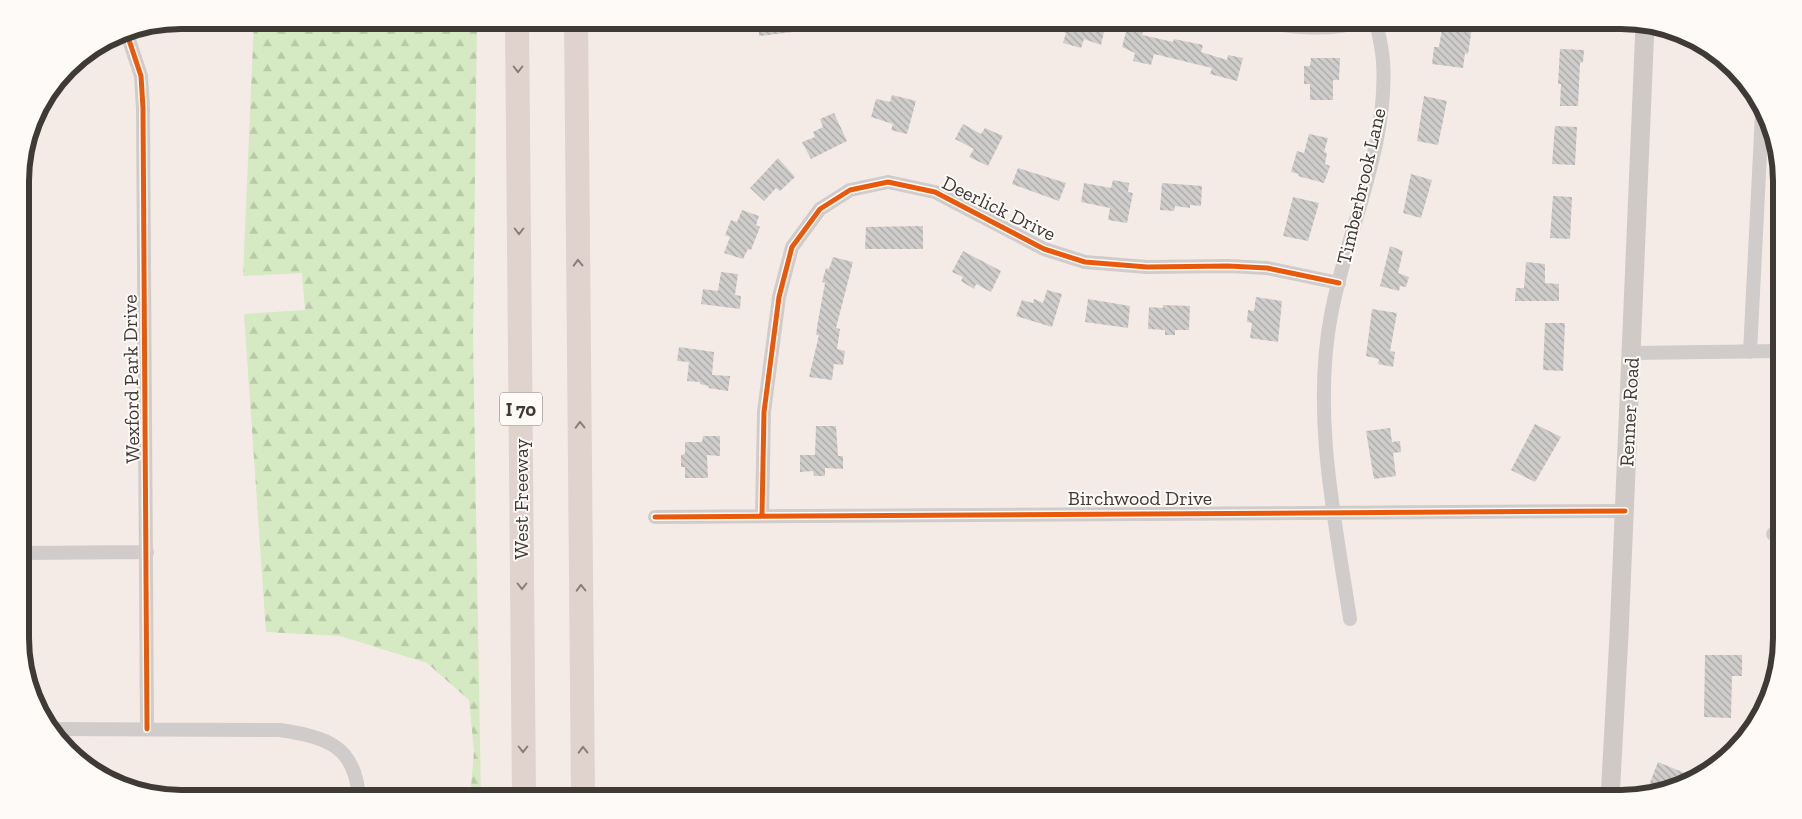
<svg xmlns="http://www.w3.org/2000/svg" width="1802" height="819" viewBox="0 0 1802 819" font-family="'Zilla Slab',serif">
<defs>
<pattern id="forest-firs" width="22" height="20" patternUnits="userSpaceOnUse" patternTransform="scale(1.25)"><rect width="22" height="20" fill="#d5e9c3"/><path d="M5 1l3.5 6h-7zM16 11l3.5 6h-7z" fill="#b8c9a8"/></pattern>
<pattern id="building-back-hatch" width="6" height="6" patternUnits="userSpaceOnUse" patternTransform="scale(1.25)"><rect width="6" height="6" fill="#cfcccc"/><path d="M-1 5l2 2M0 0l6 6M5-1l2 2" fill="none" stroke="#a9a7a6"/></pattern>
</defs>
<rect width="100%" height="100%" fill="#f4ebe6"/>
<path fill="url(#forest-firs)" d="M254,20H477L473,339L481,799H470L474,751L469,700L427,663L340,636L266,632L244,314L305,310L302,273L243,276Z"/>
<path fill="url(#building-back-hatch)" d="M758,20H791L793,32L759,36Z
M1066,20H1095L1106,23L1101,45L1084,39L1081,48L1063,43L1066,33L1063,32Z
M1443,23L1472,27L1468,54L1465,53L1463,68L1432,64L1434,47H1439Z
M1127,28L1143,31L1142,35L1173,42L1174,39L1203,45L1201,52L1227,60L1228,55L1243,58L1237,81L1210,74L1212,68L1154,54L1151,65L1133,61L1135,53L1122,47Z
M1560,49L1584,50L1583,62L1580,63L1578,106H1560L1561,84H1558Z
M1311,58H1340L1339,80H1333V100H1310V84H1304V66H1310Z
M892,95L916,101L907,134L891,130L893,124L871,117L876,99L890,102Z
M1424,96L1447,101L1438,145L1417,141Z
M834,113L847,141L811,159L802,142L815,137L813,132L823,127L820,119Z
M963,124L981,134L985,128L1003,136L988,166L969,157L974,149L955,139Z
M1555,126L1577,127L1575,165L1552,164Z
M1309,134L1328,138L1324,152L1327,153L1325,164L1330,166L1324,183L1298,176L1299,174L1291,172L1297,151L1304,153Z
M778,158L795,177L780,191L776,188L764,201L750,188Z
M1018,168L1066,183L1059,201L1012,184Z
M1411,174L1432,180L1421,218L1403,213Z
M1113,180L1129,183L1128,192L1133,193L1127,223L1108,220L1110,208L1081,202L1084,183L1111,188Z
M1162,183L1202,186L1201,206L1190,205V208L1175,206L1174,211L1160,210Z
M1553,196L1572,197L1570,239L1550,238Z
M1293,197L1319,203L1308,241L1283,236Z
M742,210L759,216L756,225L760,227L751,250L748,249L743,259L724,253L730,237L725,235L731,220L737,222Z
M923,226V249H865L866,227Z
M1390,246L1403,251L1398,273L1409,277L1406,287L1400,286L1399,291L1380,286Z
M963,251L1001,271L991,292L976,284L974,289L961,281L963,277L952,272Z
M833,257L853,262L836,328L840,329L837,349L845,351L843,365L834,364L832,380L809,377L819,335H816L818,321L825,283L822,282L826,268L829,269Z
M1526,262L1545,264V283L1559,284V301H1515L1516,288H1524Z
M721,272L738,274L735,295L741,296L740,309L701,304L703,289L718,291Z
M1047,290L1062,294L1052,327L1016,316L1022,300L1033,303L1034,299L1043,303Z
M1256,297L1282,301L1278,342L1250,338L1252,323L1247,322L1248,310L1254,311Z
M1088,299L1130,306L1128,328L1085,322Z
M1163,305L1190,306L1189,330H1175V335H1165V330L1148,329L1149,307L1163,308Z
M1372,309L1397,313L1390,351L1395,352L1393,367L1378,364L1379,359L1366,356Z
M1545,323H1565L1563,371L1543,370Z
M679,347L714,352L712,375L730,376L728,391L708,388L709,386L700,384V382L687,381L689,362L677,361Z
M1535,424L1561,437L1535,482L1511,470Z
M816,426H836L838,456H843V469L825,468V476H814L813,471L800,472V455H815Z
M1390,428L1392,442L1400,441L1401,452L1393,453L1396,476L1374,479L1366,431Z
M703,436H720V456L707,455L708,478H685V467H681V455L685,454V442H702Z
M1705,655H1742V676H1732L1731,718L1704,717Z
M1658,762L1694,777L1658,789L1649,785Z"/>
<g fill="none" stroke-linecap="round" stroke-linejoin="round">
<path stroke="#cfcccb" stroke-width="14" d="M1256,20C1292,28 1330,32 1366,20
M126,31L141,76L143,108L147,729
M1750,352L1762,114
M1632,353L1781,351
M762,516L764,412L779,297L792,247L820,209L850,190L888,182L935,192L1044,249L1085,262L1147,267L1228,266L1267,268L1339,283
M655,517L1625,511
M1773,534H1782
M21,553L147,552
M1350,619C1335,520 1312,415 1331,315C1346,233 1389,145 1383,61C1382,47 1378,33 1376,20
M50,729L280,730C326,737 356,745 359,799"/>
<path stroke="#d0cac7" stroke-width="19" d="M1610,799L1619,635L1645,25"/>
<path stroke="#e0d2cd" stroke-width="24" d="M517,20L524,799
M576,20L583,799"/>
<defs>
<path id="cycleway" d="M126,31L141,76L143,108L147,729
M762,516L764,412L779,297L792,247L820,209L850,190L888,182L935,192L1044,249L1085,262L1147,267L1228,266L1267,268L1339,283
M655,517L1625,511"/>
</defs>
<use href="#cycleway" stroke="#fdfaf8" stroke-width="8"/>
<use href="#cycleway" stroke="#e8590c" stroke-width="5"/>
</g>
<defs><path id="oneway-chevron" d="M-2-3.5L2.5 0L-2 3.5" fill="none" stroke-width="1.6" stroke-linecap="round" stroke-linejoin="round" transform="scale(1.25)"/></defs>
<g stroke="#887e7a">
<use href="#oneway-chevron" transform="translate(518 69) rotate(90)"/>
<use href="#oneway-chevron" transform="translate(519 231) rotate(90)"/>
<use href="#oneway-chevron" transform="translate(578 263) rotate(-91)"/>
<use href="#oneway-chevron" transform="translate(580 425) rotate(-91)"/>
<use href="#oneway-chevron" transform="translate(522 586) rotate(90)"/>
<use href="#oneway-chevron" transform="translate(581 588) rotate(-91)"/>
<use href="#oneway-chevron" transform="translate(523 749) rotate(90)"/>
<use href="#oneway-chevron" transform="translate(583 750) rotate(-91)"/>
</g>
<g text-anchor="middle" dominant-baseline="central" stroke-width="4" stroke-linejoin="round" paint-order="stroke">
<rect fill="#fdfaf8" stroke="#797470" stroke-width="1" x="500" y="392.5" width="42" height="33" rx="4"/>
<g font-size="19" font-weight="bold" fill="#403a36">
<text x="521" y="409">I 70</text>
</g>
<g font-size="20" fill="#403a36" stroke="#fdfaf8">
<text transform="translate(1361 186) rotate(-77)">Timberbrook Lane</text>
<text transform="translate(999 208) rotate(26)">Deerlick Drive</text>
<text transform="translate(131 379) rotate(-91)">Wexford Park Drive</text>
<text transform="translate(1629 412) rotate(-87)">Renner Road</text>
<text x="1140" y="498">Birchwood Drive</text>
<text transform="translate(521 499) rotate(-90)">West Freeway</text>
</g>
</g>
<path d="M0 0H1802V819H0ZM181 29H1621A152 152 0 0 1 1773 181V638A152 152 0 0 1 1621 790H181A152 152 0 0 1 29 638V181A152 152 0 0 1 181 29Z" fill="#fdfaf8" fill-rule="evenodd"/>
<path fill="none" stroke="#403a36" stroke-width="6" d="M181 29H1621A152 152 0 0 1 1773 181V638A152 152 0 0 1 1621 790H181A152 152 0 0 1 29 638V181A152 152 0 0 1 181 29Z"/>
</svg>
